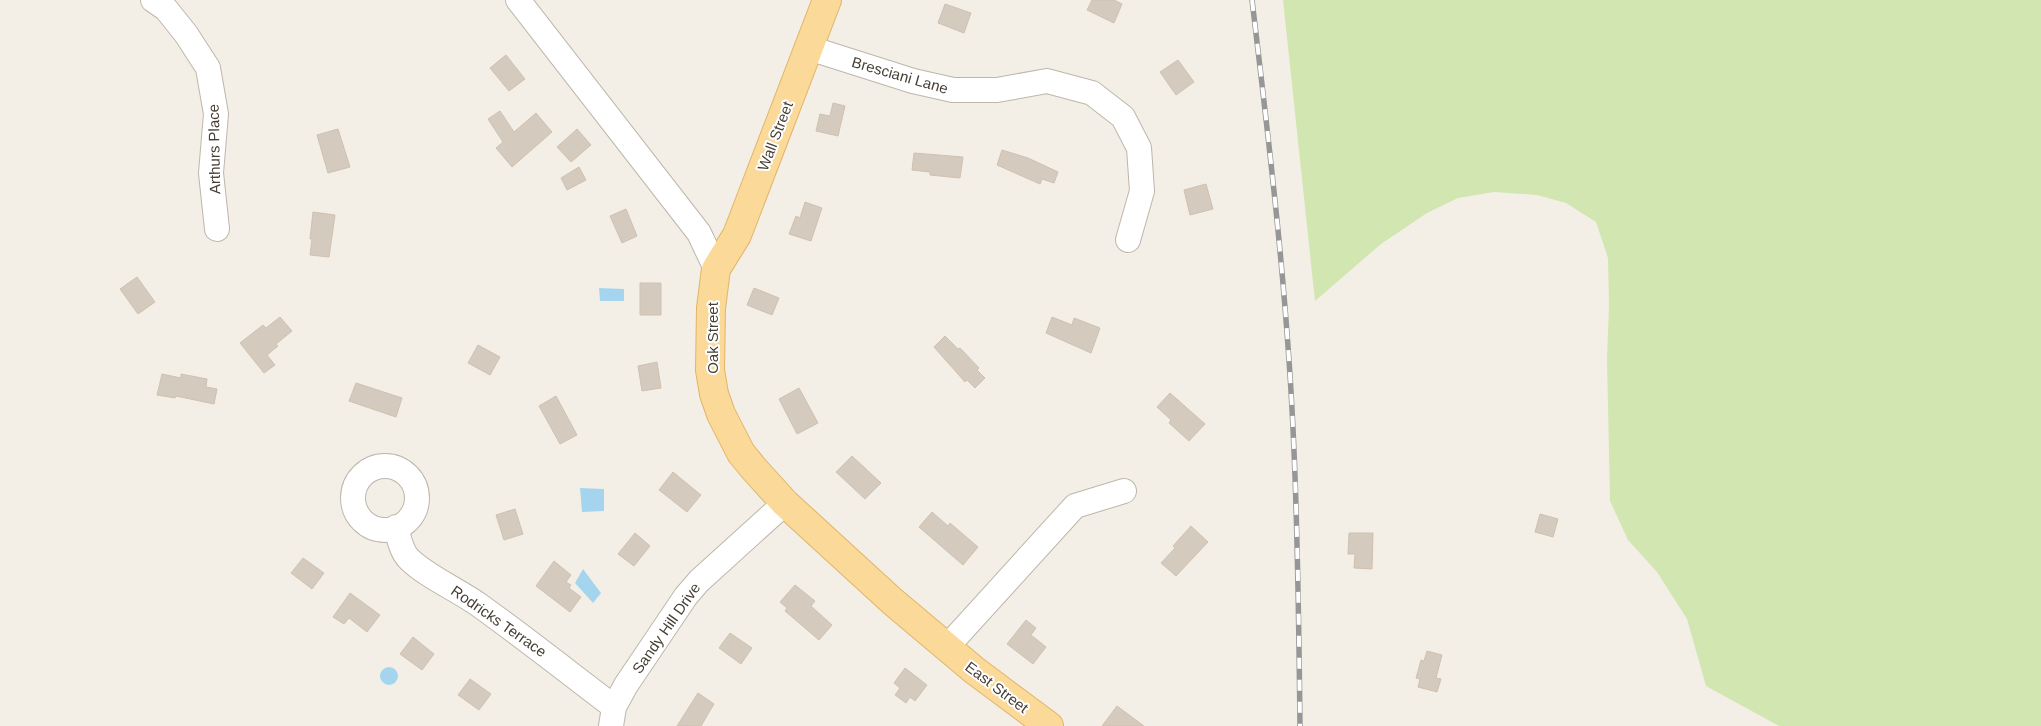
<svg xmlns="http://www.w3.org/2000/svg" width="2041" height="726" viewBox="0 0 2041 726" font-family="Arial,sans-serif">
<rect width="100%" height="100%" fill="#f3efe7"/>
<path fill="#d2e6b1" d="M1283,0H2041V726H1779L1706,686L1687,619L1657,572L1628,540L1610,501L1607,360L1609,305L1608,258L1596,222L1566,203L1537,195L1494,192L1458,198L1427,213L1381,244L1315,301Z"/>
<path fill="#a5d5ee" d="M599,288L624,289V301H600Z
M580,488L604,489V511L582,512Z
M583,569L601,593L593,603L575,583Z
M380 676a9 9 0 1 1 18 0a9 9 0 1 1-18 0Z"/>
<path fill="#d4cabd" stroke="#cfc1b0" d="M1092,0H1114L1122,4L1114,23L1087,10Z
M945,4L971,13L964,33L938,23Z
M506,55L525,79L509,91L490,68Z
M1178,60L1194,82L1176,95L1160,72Z
M833,103L845,106L838,136L816,131L820,114L830,116Z
M500,111L514,132L536,113L552,132L512,167L496,148L503,142L488,119Z
M338,129L350,167L328,173L317,135Z
M577,129L591,145L571,162L557,147Z
M1002,150L1028,158L1058,172L1054,183L1042,179L1040,184L997,165Z
M914,153L963,157L960,178L930,175V172L912,170Z
M579,167L586,180L567,190L561,178Z
M1206,184L1213,209L1190,215L1184,190Z
M805,202L822,208L811,241L789,234L796,216L800,218Z
M626,209L637,236L622,243L610,216Z
M313,212L335,215L329,257L310,255L312,239H310Z
M137,277L155,302L138,314L120,289Z
M640,283H661V315H640Z
M754,288L779,298L772,315L747,305Z
M280,317L292,331L276,344L278,346L267,355L275,365L264,373L240,343L263,325L266,328Z
M1052,317L1072,325L1074,318L1100,328L1091,353L1046,333Z
M945,336L958,349L960,348L979,368L977,370L985,378L975,388L967,380L965,382L934,347Z
M478,345L500,357L490,375L468,363Z
M657,362L661,388L642,391L638,366Z
M162,374L181,378V374L207,379L206,387L217,389L214,404L176,396L175,398L157,395Z
M356,383L402,398L396,417L349,401Z
M799,388L818,423L797,434L779,399Z
M1170,393L1205,424L1189,441L1169,423L1171,420L1157,407Z
M556,396L577,435L560,444L539,406Z
M852,456L881,483L865,499L836,472Z
M673,472L701,495L687,512L659,490Z
M515,509L523,534L504,540L496,515Z
M932,512L948,526L950,523L978,547L963,565L919,527Z
M1540,514L1558,519L1553,537L1535,532Z
M1191,526L1208,542L1176,576L1161,563L1175,548L1173,546Z
M635,533L650,546L634,566L618,554Z
M1349,533H1373L1372,569L1354,568L1355,554H1348Z
M303,558L324,573L312,589L291,573Z
M554,561L571,575L566,582L571,585L569,588L581,597L570,612L536,586Z
M795,585L815,601L811,606L832,625L819,640L785,611L787,608L780,602Z
M350,593L380,615L367,632L349,618L344,624L333,617Z
M1026,620L1036,628L1031,635L1046,647L1033,664L1007,644Z
M730,633L752,648L741,664L719,648Z
M413,637L434,654L422,670L400,654Z
M1427,651L1442,655L1436,678L1441,679L1437,692L1418,687L1420,679L1416,678L1421,660L1424,661Z
M905,668L927,685L915,701L910,697L906,703L895,695L900,688L894,683Z
M470,679L491,694L479,710L458,695Z
M698,693L714,704L701,726H677Z
M1117,706L1144,726H1102Z"/>
<g fill="none" stroke-linecap="round" stroke-linejoin="round">
<defs>
<path id="minor" d="M153,0L166,9L186,34L208,68L216,114L211,173L217,229
M518,0L699,233L716,269
M809,48L913,81L953,90H997L1047,81L1092,93L1123,117L1139,148L1142,191L1128,240
M353 498a32 32 0 1 1 64 0a32 32 0 1 1-64 0Z
M396,527C399,538 401,551 409,559C426,576 458,590 479,605C525,638 569,673 614,707
M946,648L1075,506L1124,491
M611,726L614,707L626,685L686,596L699,581L785,503"/>
<path id="major" d="M827,0L737,235L716,269L711,308L710,370L714,394L721,414L741,453L755,470L785,503L892,601L974,670L1049,726"/>
</defs>
<use href="#minor" stroke="#beb6aa" stroke-width="26"/>
<use href="#major" stroke="#e1b568" stroke-width="30"/>
<use href="#minor" stroke="#fff" stroke-width="24"/>
<use href="#major" stroke="#fbd998" stroke-width="28"/>
<defs>
<path id="rail" d="M1252,0C1270,150 1288,300 1294,451C1298,542 1299,634 1300,726"/>
</defs>
<use href="#rail" stroke="#969696" stroke-width="5.5"/>
<use href="#rail" stroke="#fff" stroke-width="4" stroke-dasharray="11" stroke-linecap="butt"/>
</g>
<g text-anchor="middle" dominant-baseline="central" stroke-width="4" stroke-linejoin="round" paint-order="stroke">
<g font-size="15" fill="#463f36" stroke="#fff">
<text transform="translate(900 75) rotate(16)">Bresciani Lane</text>
<text transform="translate(775 136) rotate(-69)">Wall Street</text>
<text transform="translate(214 149) rotate(-91)">Arthurs Place</text>
<text transform="translate(712 338) rotate(-90)">Oak Street</text>
<text transform="translate(499 621) rotate(35)">Rodricks Terrace</text>
<text transform="translate(666 628) rotate(-55)">Sandy Hill Drive</text>
<text transform="translate(997 687) rotate(37)">East Street</text>
</g>
</g>
</svg>
